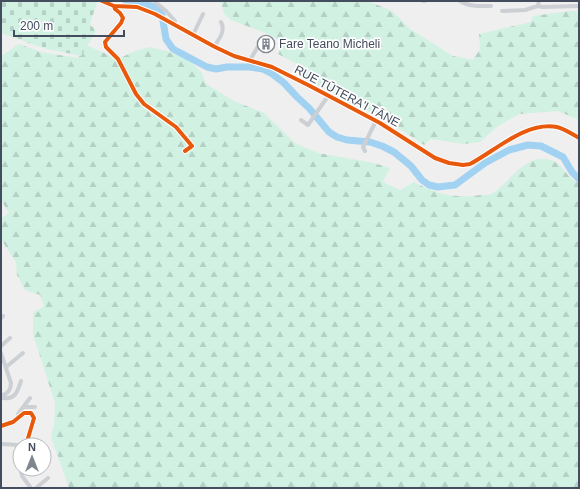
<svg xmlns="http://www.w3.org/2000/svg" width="580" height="489" viewBox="0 0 580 489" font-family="Arial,sans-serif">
<defs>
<pattern id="forest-firs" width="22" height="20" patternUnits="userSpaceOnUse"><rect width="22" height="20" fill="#d1f1e3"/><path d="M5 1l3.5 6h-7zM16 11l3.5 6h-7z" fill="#b5d0c5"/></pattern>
<pattern id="cemetery-stones" width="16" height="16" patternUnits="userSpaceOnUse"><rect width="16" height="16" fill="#d1f1e3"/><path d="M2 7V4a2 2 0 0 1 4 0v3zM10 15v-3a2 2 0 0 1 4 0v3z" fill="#b5d0c5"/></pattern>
</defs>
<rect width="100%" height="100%" fill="#f0efef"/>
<path fill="url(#forest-firs)" d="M221,1H368L392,11L410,29L453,56L473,60L480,49L479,34L531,22L533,16L569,11H579V120L558,111L519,114L498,126L480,142L464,144L431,139L424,145C386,118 343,98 302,77L303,67L278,54L281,42L268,34L231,20L224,14Z
M19,44L41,52L78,58L86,45L118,59L135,51L149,47L166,51L189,60L202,73L206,84L234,101L264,113L295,143L318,153L374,163L390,168L383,182L400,190L414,182C436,194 456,199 481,195C485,195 490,195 493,193C508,183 523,158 543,159C564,159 563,177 579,183V488H69L51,437L54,425L55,403L33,334V313L44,306L40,295L25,290L17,275L16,262L2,241L1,218L9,213L1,200V56Z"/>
<path fill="url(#cemetery-stones)" d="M1,1H94L97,2L90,24L96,31L81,56L43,48L1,33Z"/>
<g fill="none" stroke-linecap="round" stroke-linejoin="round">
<path stroke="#a2d2f2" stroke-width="7" d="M126,1C138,2 156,4 162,15L166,39L173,49L207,67L216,69L227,67H250L263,69L271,73L284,83L297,97L309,108L329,132L337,137L347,140L370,142L382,146L394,152L411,166L422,180L429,185L438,187L455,185L485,163L509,150L528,145L541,146L563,157L572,172L579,179"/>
<path stroke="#cccfd3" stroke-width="4" d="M102,1L114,6L137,7L155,14L215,47L234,56L272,67L310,86L380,123L435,158L449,163L463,165L470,164C495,151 526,121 557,127C565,129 572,134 579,138
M154,1L166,11L175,21L174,25
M423,1H425
M460,1C469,7 480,6 491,6
M539,1L538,6L542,7L579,6
M114,6L115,9L120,13L123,18L121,23L105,42L106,47L118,59L136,94L144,104L176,127L192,146L185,151
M502,11L525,10L538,6
M193,35L203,14
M214,47C219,39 226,31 221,22
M250,60L260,43
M301,120L308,125L328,96
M365,151L363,147L376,121
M1,318L3,316
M1,346L10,338
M1,353L11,383C11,390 8,394 1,396
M6,367L23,353
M1,396L3,398C16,400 18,390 21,381
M24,407H35
M18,417V414L30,398
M1,426L13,422L24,413H31L34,418L26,445
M2,444L18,445L28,440
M21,469L22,476L31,488
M21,472L30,469
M36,488L48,478"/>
<defs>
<path id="cycleway" d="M102,1L114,6L137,7L155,14L215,47L234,56L272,67L310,86L380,123L435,158L449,163L463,165L470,164C495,151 526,121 557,127C565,129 572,134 579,138
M114,6L115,9L120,13L123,18L121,23L105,42L106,47L118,59L136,94L144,104L176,127L192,146L185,151
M1,426L13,422L24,413H31L34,418L26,445"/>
</defs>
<use href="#cycleway" stroke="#fff" stroke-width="6"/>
<use href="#cycleway" stroke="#e8590c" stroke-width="4"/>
</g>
<defs>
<symbol id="building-ring" viewBox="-11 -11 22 22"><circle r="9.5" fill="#fff" stroke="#808690" stroke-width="1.5"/><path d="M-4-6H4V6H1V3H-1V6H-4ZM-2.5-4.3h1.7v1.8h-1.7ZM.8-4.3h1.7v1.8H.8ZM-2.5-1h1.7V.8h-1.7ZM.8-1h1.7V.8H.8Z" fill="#808690"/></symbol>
</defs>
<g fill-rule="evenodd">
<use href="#building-ring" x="256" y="34" width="20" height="20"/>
</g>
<g text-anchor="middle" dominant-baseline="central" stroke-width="3.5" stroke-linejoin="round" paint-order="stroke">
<g font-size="12" fill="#444d5d" stroke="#fff" text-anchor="start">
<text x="279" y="44">Fare Teano Micheli</text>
</g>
<g font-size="12" fill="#444d5d" stroke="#fff">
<text transform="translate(347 96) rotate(28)">RUE TŪTERA'I TĀNE</text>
</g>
</g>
<rect width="580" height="489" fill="none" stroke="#444d5d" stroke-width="4"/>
<g transform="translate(32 457)"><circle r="19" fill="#ffffff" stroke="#b4b8be"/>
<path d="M0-3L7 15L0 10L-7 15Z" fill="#808690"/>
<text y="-6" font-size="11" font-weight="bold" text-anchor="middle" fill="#444d5d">N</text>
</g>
<path d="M14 30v6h110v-6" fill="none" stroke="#444d5d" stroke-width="2"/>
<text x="20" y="30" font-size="12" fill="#444d5d" stroke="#ffffff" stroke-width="3" paint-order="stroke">200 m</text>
</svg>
